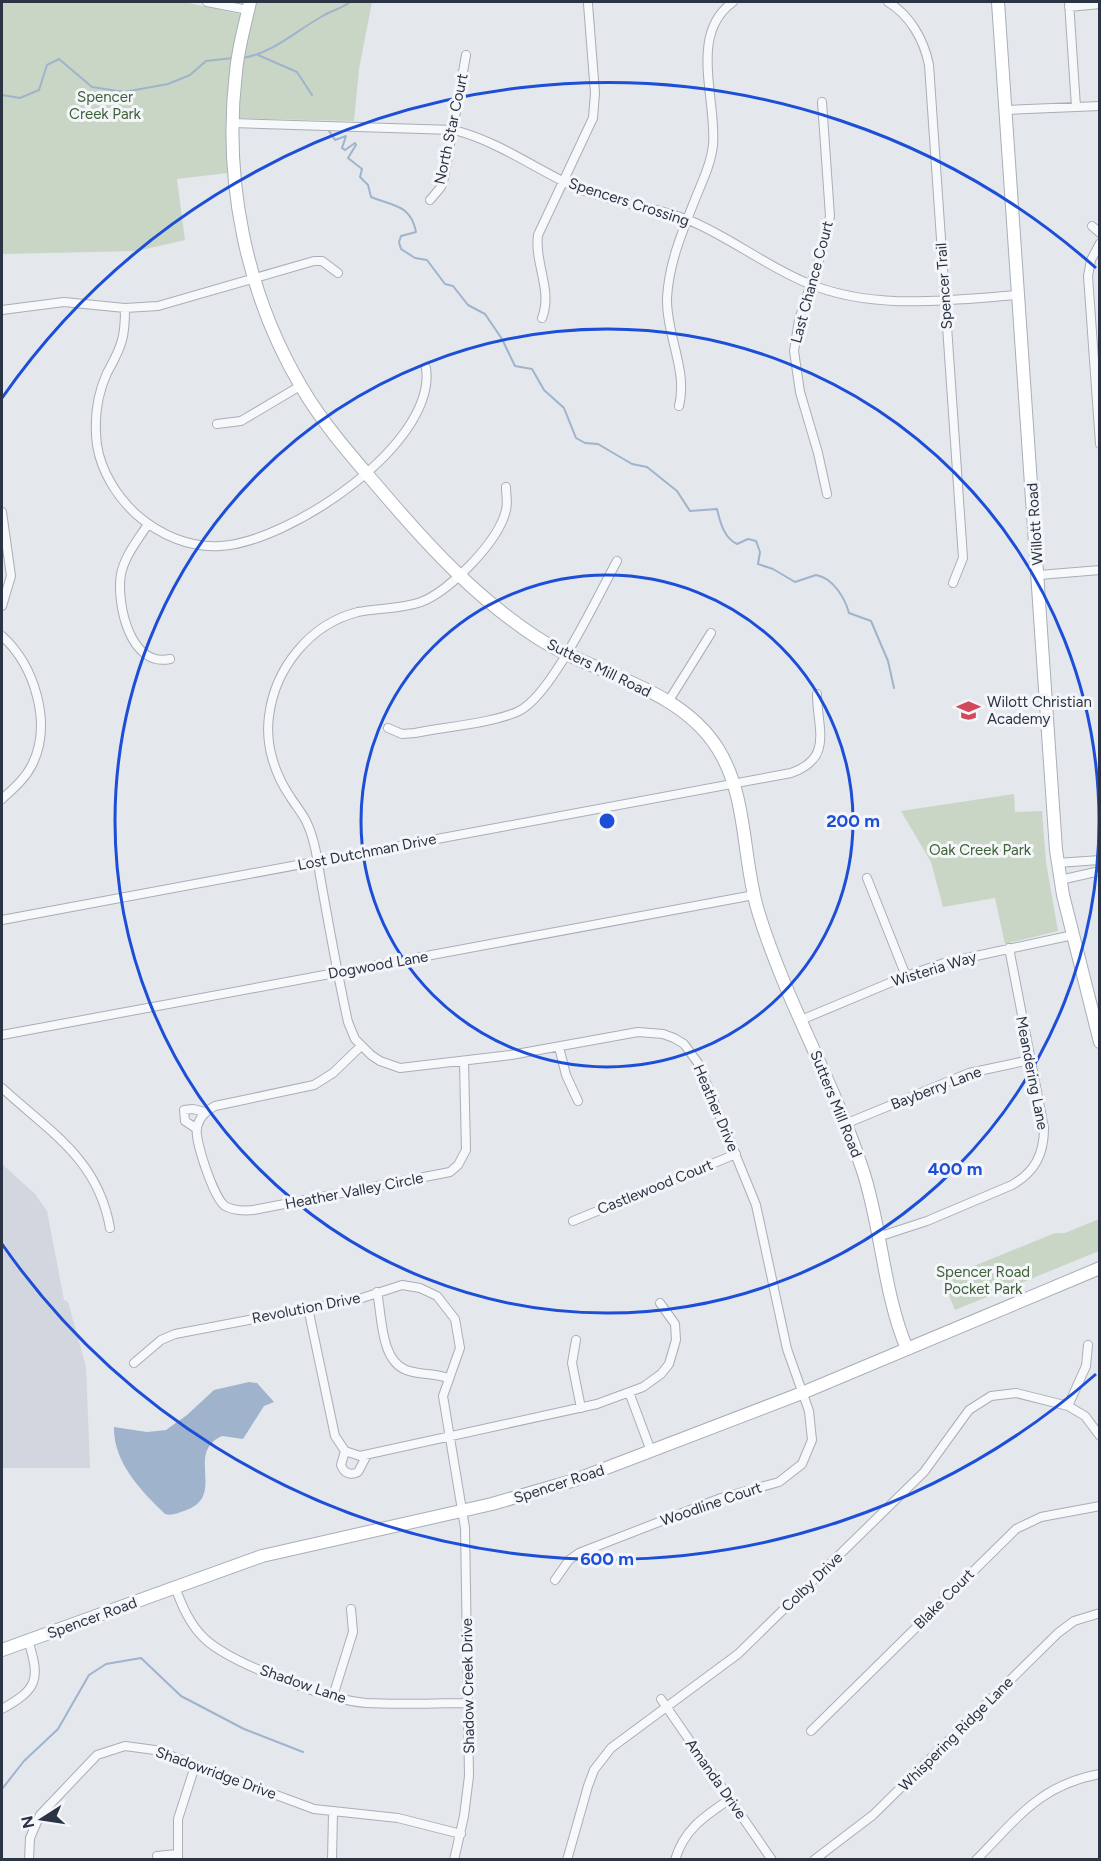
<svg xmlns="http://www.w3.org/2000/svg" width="1101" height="1861" viewBox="0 0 1101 1861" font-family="Figtree,sans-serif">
<rect width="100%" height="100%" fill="#e4e7ec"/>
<path fill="#d2d6de" d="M2,1164L35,1194L47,1211L64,1300L68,1302L86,1367L90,1468H2Z"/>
<path fill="#c9d6c5" d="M2,2H184L253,17L257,2H372L359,69L354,121L226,118L227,173L177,179L185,240L137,251L2,254Z
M1014,794L1015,812L1042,811L1046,862L1058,931L1005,944L995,898L943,907L931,862L901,811Z
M1099,1219V1251L955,1310L942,1279L1055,1233H1065Z"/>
<path fill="#9fb4cc" d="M249,1382L257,1383L274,1402L264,1406L243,1439L222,1436C184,1453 228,1497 184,1511C177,1513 172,1516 165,1514C141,1491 113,1462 114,1427L147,1432L166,1430L187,1415L214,1390Z"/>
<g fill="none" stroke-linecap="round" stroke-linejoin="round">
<path stroke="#9fb4cc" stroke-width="2" d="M258,55L297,72L312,95
M242,58C274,53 294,32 321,17C330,11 341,9 350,2
M2,95L20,98L39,90L47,65L59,59L92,87L124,92L168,84L190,75L206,61L233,58
M329,131L335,140L346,136L342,148L345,150L355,143L356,145L348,158L362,169L360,177L368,185L371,197C392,206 411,204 416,232L401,236L399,242L401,249L415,258L427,260L445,284L453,286L468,305L485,314L502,339L515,366L532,369L544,390L564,408L576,438L585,443L598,444L632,464L647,467L677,491L690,511L717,509C720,522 724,538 737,544L748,539L756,541L760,552L758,564L773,569L795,582L816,575C833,578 845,598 849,613L871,621L888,661L894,688
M2,1789L24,1761L58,1729L89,1675L106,1664L141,1658L181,1696L244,1729L303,1752"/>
<defs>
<path id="street" d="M207,2L248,10
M888,2C910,15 924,40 929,65L963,558L953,583
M1069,2L1076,107
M1069,7L1100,4
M822,102L830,216L824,245L799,320L794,351L800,392L818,453L827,494
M1006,110L1100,106
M232,123L454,130C500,142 535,169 577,188C613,203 654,206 691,221C731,238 766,266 807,283C873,311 950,300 1019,295
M430,200L441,187L444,178L466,55
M1092,226L1100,233
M1100,243L1091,260L1088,276L1100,444
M125,308C125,319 125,330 122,340C119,352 113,362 107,373C97,395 94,421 97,445C101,471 117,497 137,515C160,535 190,548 220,546C288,543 437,444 426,368
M2,310L64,302L125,308L158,306L314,261H322L338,273
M542,318C553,290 534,263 538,235L593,118L595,93L588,4
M679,406C688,370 666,335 667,298C669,262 683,230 696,197C703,180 711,163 713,145C717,100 688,34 733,2
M217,424L241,421L300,386
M506,487C506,495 508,503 506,510C499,541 450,591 421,602C401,609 379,608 358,612C310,624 275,668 269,716C265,745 275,775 291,798C296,806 302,813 306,821C316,841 318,866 322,887C330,932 338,977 348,1022L355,1039L371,1055L380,1061L400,1068L511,1055L638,1032L663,1034L674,1038L684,1044L698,1063L756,1205L787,1349L809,1411L812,1440L802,1464L779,1482L721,1498L579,1553L569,1560L555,1580
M2,512L11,576L2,606
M148,524C138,540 125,555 121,574C116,603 130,668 170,659
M1039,575L1100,570
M2,636C34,665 53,723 32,765C25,779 13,789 2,799
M668,702L711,633
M388,728L402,734L415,733C444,727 494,723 519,711C552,695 597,597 617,561
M1057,863L1100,860
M867,878L906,976
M1060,880L1100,871
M2,920L791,773C834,758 817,728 817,694
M801,1020L906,976L944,963L1073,935
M2,1035L754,895
M361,1046L333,1073L314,1085L215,1106C206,1111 200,1116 197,1127C194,1140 214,1198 225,1206C234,1211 243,1211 253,1210L450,1172L458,1165L466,1150L464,1062
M559,1047L566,1075L578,1101
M2,1088C50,1132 98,1159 110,1228
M845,1124L969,1073L1030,1060
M197,1129L185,1121L184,1110L193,1109L205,1112
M573,1221L736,1154
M878,1237L927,1221L1012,1185C1035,1172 1044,1154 1044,1128L1009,948
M377,1292C382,1314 380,1360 406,1370C419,1375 434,1373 448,1378
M308,1308L335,1436L345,1451L360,1456L597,1404L643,1387L661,1374L669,1364L676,1340L675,1324L660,1303
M576,1340L572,1363L581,1408
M134,1363L161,1340L175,1334L359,1299L402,1285L420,1288L437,1296L455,1319L460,1348L443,1396L465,1528L469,1776L464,1816L454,1860
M629,1392L651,1451
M1068,1406L1086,1366L1088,1345
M345,1451L341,1465C344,1473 350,1476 358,1472L367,1455
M175,1587C182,1606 190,1625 205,1639C232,1664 329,1700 366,1703C400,1705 435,1703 468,1703
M333,1696L353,1632L351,1609
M661,1699L772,1860
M2,1709C37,1689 41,1681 28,1640
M811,1731L1016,1529L1041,1517L1100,1506
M157,1856L177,1854
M29,1860L30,1838L40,1815L97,1755L125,1746L155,1750L314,1809L398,1818L461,1834
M178,1860V1819L195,1766
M332,1860L333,1813
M567,1860L588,1786L594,1770L611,1748L738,1654L924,1472L969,1410L991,1396L1016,1393L1068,1406L1085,1416L1100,1436
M675,1860C684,1829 705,1816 730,1799
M814,1860L873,1815L1058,1633L1074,1621L1100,1613
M976,1860C1017,1819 1039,1785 1100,1774"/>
<path id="secondary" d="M250,2C245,25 238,48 236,72C223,180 246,294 302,388C325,427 356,461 385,495C431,549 477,598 536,637C594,675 679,686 718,749C748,797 742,858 758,911C785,1000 834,1082 863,1171C882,1229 883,1292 907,1349
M998,2L1056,850L1063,895L1100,1042
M2,1650L262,1556L492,1504L575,1480L802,1393L1100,1268"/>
</defs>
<use href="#street" stroke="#a9aeb7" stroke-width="10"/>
<use href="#secondary" stroke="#a9aeb7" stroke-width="14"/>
<use href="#street" stroke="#f7f8fa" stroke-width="8"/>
<use href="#secondary" stroke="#fff" stroke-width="12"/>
</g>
<g fill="none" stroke="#1d4ed8" stroke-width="3">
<circle cx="607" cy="821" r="246"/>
<circle cx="607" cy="821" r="492"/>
<path d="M1096 1374A738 738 0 0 1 2 1244M2 398A738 738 0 0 1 1096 268"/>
</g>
<defs>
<symbol id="school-bare" viewBox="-9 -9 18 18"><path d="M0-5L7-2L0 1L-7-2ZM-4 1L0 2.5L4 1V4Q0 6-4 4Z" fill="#d1495b" stroke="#f4f6f9" stroke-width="2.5" paint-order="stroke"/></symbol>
</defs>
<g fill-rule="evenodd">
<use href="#school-bare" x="952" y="694" width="33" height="33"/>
</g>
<g text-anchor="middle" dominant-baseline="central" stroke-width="6" stroke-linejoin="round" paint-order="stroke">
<g font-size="15" fill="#3f6138" stroke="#f4f6f9">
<text x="105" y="97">Spencer<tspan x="105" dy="17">Creek Park</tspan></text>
<text x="980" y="850">Oak Creek Park</text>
<text x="983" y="1272">Spencer Road<tspan x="983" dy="17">Pocket Park</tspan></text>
</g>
<g font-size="15" fill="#2b3445" stroke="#f4f6f9">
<text transform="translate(451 129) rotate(-78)">North Star Court</text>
<text transform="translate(629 202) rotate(18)">Spencers Crossing</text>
<text transform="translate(812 282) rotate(-75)">Last Chance Court</text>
<text transform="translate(944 286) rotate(-94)">Spencer Trail</text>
<text transform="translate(1035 524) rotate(-94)">Willott Road</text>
<text transform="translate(599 668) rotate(26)">Sutters Mill Road</text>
<text transform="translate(367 852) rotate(-11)">Lost Dutchman Drive</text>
<text transform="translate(378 965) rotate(-10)">Dogwood Lane</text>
<text transform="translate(934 969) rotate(-17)">Wisteria Way</text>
<text transform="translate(1032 1073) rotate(79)">Meandering Lane</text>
<text transform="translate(936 1088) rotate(-21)">Bayberry Lane</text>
<text transform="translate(836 1104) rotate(68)">Sutters Mill Road</text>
<text transform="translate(716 1108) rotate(67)">Heather Drive</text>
<text transform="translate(655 1187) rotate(-22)">Castlewood Court</text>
<text transform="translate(354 1191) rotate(-11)">Heather Valley Circle</text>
<text transform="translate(306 1308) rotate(-11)">Revolution Drive</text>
<text transform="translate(559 1484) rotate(-18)">Spencer Road</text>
<text transform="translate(711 1504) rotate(-19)">Woodline Court</text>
<text transform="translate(812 1582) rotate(-44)">Colby Drive</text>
<text transform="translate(944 1599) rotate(-45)">Blake Court</text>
<text transform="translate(92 1618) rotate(-20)">Spencer Road</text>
<text transform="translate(303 1684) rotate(19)">Shadow Lane</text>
<text transform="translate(468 1686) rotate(-91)">Shadow Creek Drive</text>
<text transform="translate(956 1734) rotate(-45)">Whispering Ridge Lane</text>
<text transform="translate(216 1773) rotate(20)">Shadowridge Drive</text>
<text transform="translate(716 1779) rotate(55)">Amanda Drive</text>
</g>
<g font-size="15" fill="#2b3445" stroke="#f4f6f9" text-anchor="start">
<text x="987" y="702">Wilott Christian<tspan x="987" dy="17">Academy</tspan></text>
</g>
</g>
<circle cx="607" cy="821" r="9" fill="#1d4ed8" stroke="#f4f6f9" stroke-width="3"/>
<g font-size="18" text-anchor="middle" font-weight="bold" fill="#1d4ed8" stroke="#f4f6f9" stroke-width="6" stroke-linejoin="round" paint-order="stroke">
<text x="853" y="827">200 m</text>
<text x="955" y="1175">400 m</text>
<text x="607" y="1565">600 m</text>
</g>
<rect width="1101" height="1861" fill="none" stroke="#2b3445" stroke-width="6"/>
<g transform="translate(42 1819) rotate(258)" stroke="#f4f6f9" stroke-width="4.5" paint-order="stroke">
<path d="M0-4.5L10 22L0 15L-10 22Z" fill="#2b3445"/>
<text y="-9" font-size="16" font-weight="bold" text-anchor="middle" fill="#2b3445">N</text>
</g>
</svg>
